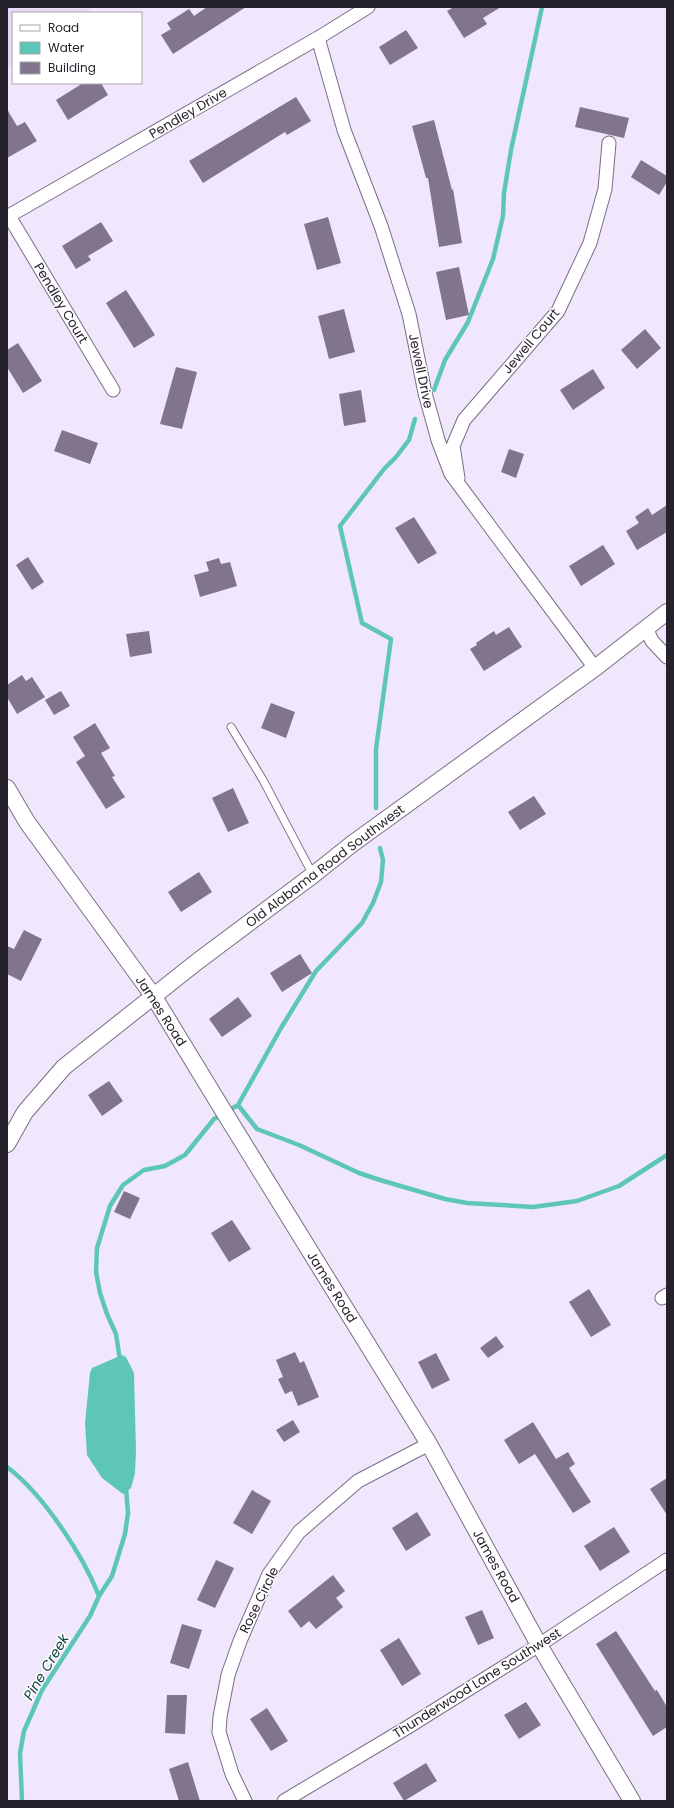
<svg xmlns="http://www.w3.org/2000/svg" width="674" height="1808" viewBox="0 0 674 1808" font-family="Poppins,sans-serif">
<rect width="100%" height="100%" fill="#f1e7fc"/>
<path fill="#e8d8f9" d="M7,7H93L84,13H13V63L7,67Z"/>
<path fill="#5ec6b9" d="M122,1355L126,1357L134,1373L136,1451L135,1473L131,1488L123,1494L102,1478L87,1455L85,1423L90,1373L92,1368Z"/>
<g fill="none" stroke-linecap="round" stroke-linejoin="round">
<path stroke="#5ec6b9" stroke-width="4.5" d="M434,390L445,360L468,322L493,259L503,216L504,193L511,150L542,7
M376,808V749L391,639L362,623L340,526L384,469L396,457L409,440L415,419
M238,1105L257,1129L299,1145L359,1173L380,1180L445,1199L467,1203L533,1207L577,1201L619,1186L667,1155
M120,1360L116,1334L107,1314L100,1293L96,1272L97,1248L110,1206L123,1185L144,1170L165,1166L185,1155L214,1119L238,1105L281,1028L316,971L362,923L373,903L381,882L383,860L380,848
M7,1467C43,1494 83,1555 99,1596
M22,1801L20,1753L24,1731L42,1690L90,1616L99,1596L112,1576L125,1534L128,1513L126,1488"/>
</g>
<path fill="#80758c" d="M207,7H246L173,54L161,35L171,29L167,23L189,9L194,16Z
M454,7H501L483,18L487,24L464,38L447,11Z
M406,30L418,48L390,65L379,47Z
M83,83H101L108,95L68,120L56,100Z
M296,97L311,121L287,135L285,132L203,183L189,161Z
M580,107L629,118L624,138L575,127Z
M7,109L17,126L25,122L37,141L7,158Z
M434,120L452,190L453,189L462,243L439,247L428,178H426L412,126Z
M641,160L667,176V182L659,195L631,177Z
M328,217L341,263L317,270L304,224Z
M101,222L113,241L88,256L91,260L76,269L62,246Z
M459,267L469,315L446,320L436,272Z
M126,290L155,335L134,348L106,303Z
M344,309L355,352L329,359L318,316Z
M645,329L661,348L637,369L621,350Z
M18,343L42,381L23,393L7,367V350Z
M176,367L197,372L182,429L160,424Z
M593,369L605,388L573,410L560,390Z
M361,390L366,422L344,426L339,394Z
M62,430L98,443L90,464L54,451Z
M509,449L524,454L516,478L501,472Z
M667,505V532L637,550L626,531L639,523L635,517L648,508L652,515Z
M414,517L437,553L418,564L395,528Z
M603,545L615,564L581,586L569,566Z
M28,557L44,582L32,590L16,565Z
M219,558L221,564L230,562L237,586L200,597L194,575L209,571L206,562Z
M509,627L522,647L484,671L470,649L477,645L476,643L494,631L496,635Z
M149,631L152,653L130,657L126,634Z
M22,675L26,681L32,677L45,697L17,714L7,697V685Z
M61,691L70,706L54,715L45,700Z
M271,703L295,712L286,738L261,728Z
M95,723L110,748L101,753L115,776L112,777L125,797L106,809L76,762L85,756L73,737Z
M233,788L249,823L228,832L212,798Z
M534,796L546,814L520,830L508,812Z
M199,872L212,892L181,912L168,892Z
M24,930L42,939L21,981L7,974V946L14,949Z
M300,954L312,973L282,992L270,973Z
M238,997L252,1016L222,1037L209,1019Z
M109,1081L123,1101L102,1116L88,1095Z
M124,1191L140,1198L130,1219L114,1212Z
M232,1220L251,1249L229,1262L211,1233Z
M589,1289L611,1325L591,1337L569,1302Z
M496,1336L504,1347L488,1358L480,1348Z
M295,1352L300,1363L304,1361L319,1397L298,1406L292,1391L285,1394L278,1379L283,1377L276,1360Z
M436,1353L450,1380L432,1389L418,1362Z
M293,1420L300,1432L284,1442L276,1430Z
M533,1422L556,1459L568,1452L575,1464L569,1468L591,1502L573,1513L535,1454L519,1464L504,1440Z
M667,1478V1515L650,1489Z
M252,1490L271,1501L252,1534L233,1523Z
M417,1512L431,1535L406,1551L392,1528Z
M614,1527L630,1552L600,1571L584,1546Z
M216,1560L234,1568L215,1608L197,1600Z
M333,1575L345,1591L336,1598L343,1607L316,1629L309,1621L301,1628L288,1611Z
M482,1610L494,1638L478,1645L465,1617Z
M182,1624L202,1630L189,1669L170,1663Z
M616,1631L655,1691L657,1690L667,1707V1727L653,1736L596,1644Z
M399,1638L421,1674L402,1686L380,1650Z
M167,1695H187L185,1734L165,1733Z
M526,1702L541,1725L519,1739L504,1715Z
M267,1708L288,1741L271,1751L250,1719Z
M188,1762L200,1801H179L169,1769Z
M426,1763L437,1781L404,1801L393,1783Z"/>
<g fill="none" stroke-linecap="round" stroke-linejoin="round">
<defs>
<path id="service" d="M231,727L263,780L313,875"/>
<path id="minor" d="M318,38L344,130L381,226L409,314L425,393L438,440L451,474L595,668
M9,216L113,390
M7,217L318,38L368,7
M458,478L453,446L464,420L558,311L590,243L605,189L609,143
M646,628L652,641L667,657
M662,1298L667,1295
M245,1801L232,1774L219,1732L220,1717L228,1675L240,1641L269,1574L299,1532L358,1481L429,1444
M284,1801L408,1727L539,1645L667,1560"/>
<path id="tertiary" d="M7,788L27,822L154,997L221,1107L429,1444L539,1645L632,1801
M7,1144L25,1112L64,1067L198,961L313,875L352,844L595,668L667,612"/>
</defs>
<use href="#service" stroke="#796e85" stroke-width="9"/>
<use href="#minor" stroke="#796e85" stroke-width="15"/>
<use href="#tertiary" stroke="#796e85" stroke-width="18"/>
<use href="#service" stroke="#fff" stroke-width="7"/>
<use href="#minor" stroke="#fff" stroke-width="13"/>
<use href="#tertiary" stroke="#fff" stroke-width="16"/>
</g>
<g text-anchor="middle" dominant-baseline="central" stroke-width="3" stroke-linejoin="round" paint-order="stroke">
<g font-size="13" fill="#26222b" stroke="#fff">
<text transform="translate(188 113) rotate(-30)">Pendley Drive</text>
<text transform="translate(61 303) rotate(59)">Pendley Court</text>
<text transform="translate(531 341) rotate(-50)">Jewell Court</text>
<text transform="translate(421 371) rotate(78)">Jewell Drive</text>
<text transform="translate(325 866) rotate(-37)">Old Alabama Road Southwest</text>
<text transform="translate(161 1011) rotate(57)">James Road</text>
<text transform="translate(332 1287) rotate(58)">James Road</text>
<text transform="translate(496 1566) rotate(61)">James Road</text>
<text transform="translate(259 1600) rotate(-64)">Rose Circle</text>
<text transform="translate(477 1683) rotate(-32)">Thunderwood Lane Southwest</text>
</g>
<g font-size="14" font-style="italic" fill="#0b3d37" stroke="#fff">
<text transform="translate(46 1667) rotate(-59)">Pine Creek</text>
</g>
</g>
<rect width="674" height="1808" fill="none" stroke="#26222b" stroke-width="16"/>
<rect x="12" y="12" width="130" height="72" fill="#ffffff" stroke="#a8a7aa"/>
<rect x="20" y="25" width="20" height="6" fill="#ffffff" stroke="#a8a7aa"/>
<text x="48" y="32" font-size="12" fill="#26222b">Road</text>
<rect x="20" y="42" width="20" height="12" fill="#5ec6b9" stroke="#a8a7aa"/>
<text x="48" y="52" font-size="12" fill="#26222b">Water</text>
<rect x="20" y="62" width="20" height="12" fill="#80758c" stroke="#a8a7aa"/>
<text x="48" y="72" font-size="12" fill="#26222b">Building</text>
</svg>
